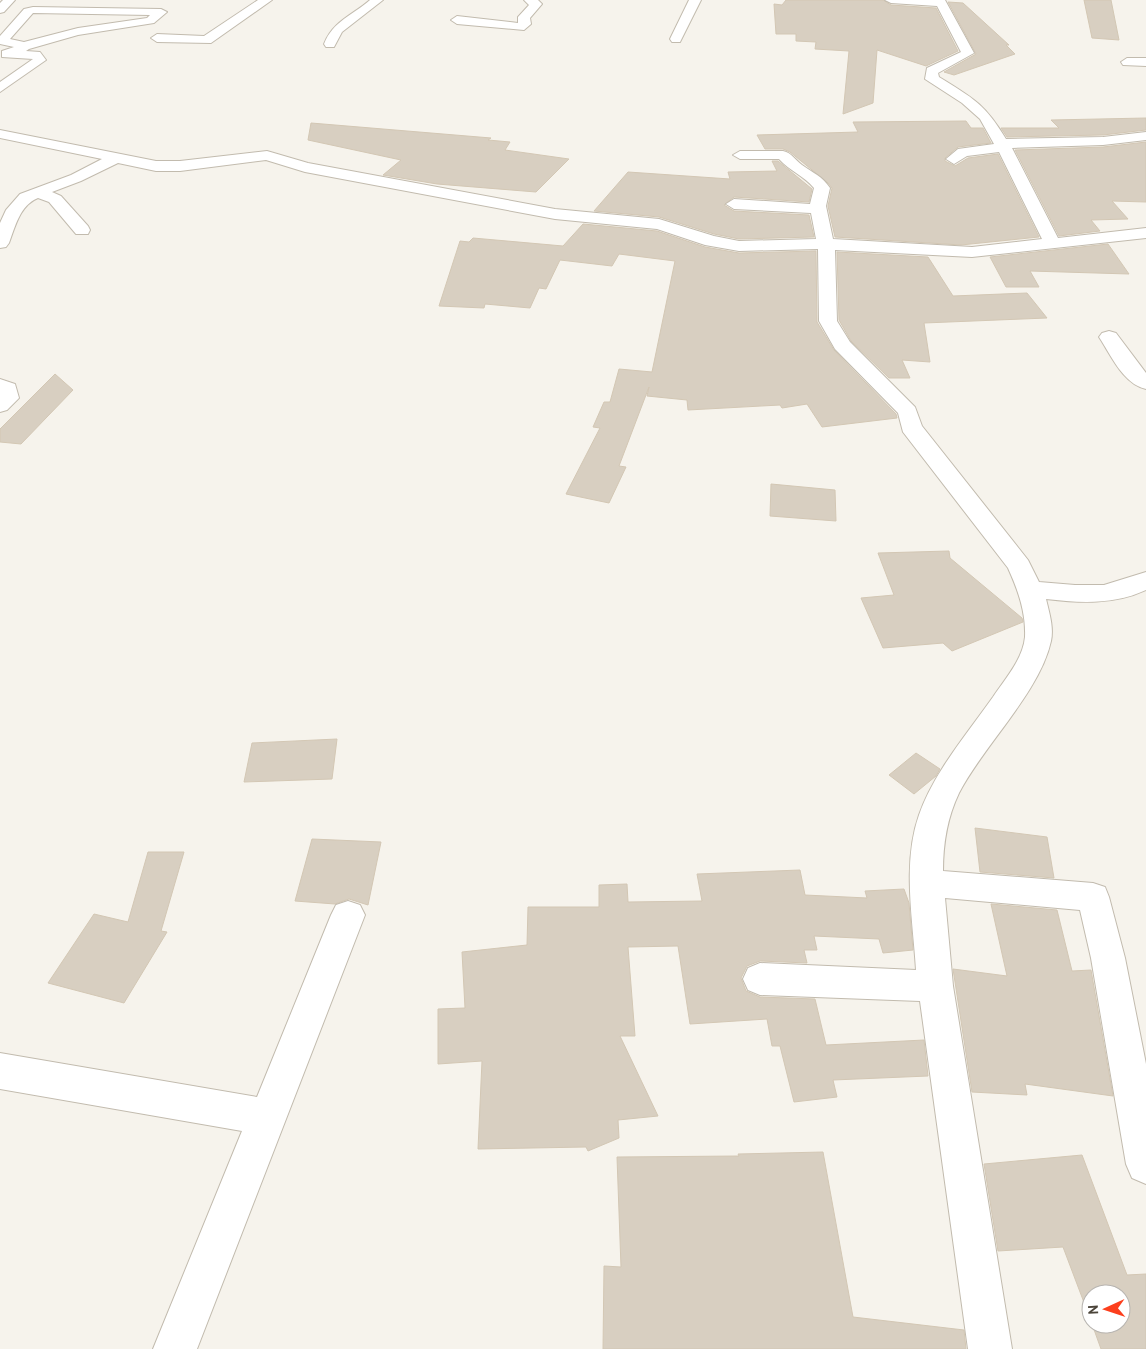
<svg xmlns="http://www.w3.org/2000/svg" width="1146" height="1349" viewBox="0 0 1146 1349" font-family="Overpass,sans-serif">
<rect width="100%" height="100%" fill="#f6f3ec"/>
<path fill="#d8cfc1" stroke="#d3c7b4" d="M786,0H883L891,5L936,8L958,51L926,66L877,50L873,103L843,114L849,51L815,49L816,42L796,41V34H776L774,4L782,5Z
M1084,0H1111L1119,40L1092,38Z
M948,2L963,3L1009,45H1006L1015,54L954,75L944,72L976,54Z
M1146,118V130L1103,135L1007,137L1001,128H1059L1051,120Z
M966,121L971,128H983L991,143L958,147L945,158V161L955,166L968,158L998,154L1039,237L961,245L835,237L828,206L832,188L828,183L790,152L783,149H765L757,135L858,132L853,122Z
M311,123L491,138L488,140L510,142L505,150L569,159L536,192L437,184L383,175L401,160L308,140Z
M1146,142V202L1112,201L1128,219L1091,220L1100,231L1059,236L1015,150L1103,147Z
M772,161H778L812,189L809,202L734,197L724,205L734,211L809,215L814,237L739,239L714,234L659,217L594,211L628,172L730,179L728,172L777,171Z
M583,224L657,231L705,247L739,253L816,251L817,322L834,350L896,414L897,418L822,427L807,404L782,408L780,405L688,410L687,400L647,396L649,387L619,466L626,467L609,503L566,494L600,428L593,427L604,402H610L619,369L652,372L675,261L619,254L612,266L560,260L546,289L539,288L530,308L485,304L484,308L439,306L460,241L469,242L473,238L563,246Z
M1108,244L1129,274L1030,271L1039,287H1006L990,257Z
M837,252L928,257L953,296L1027,293L1047,318L924,323L930,362L902,360L910,378H889L851,341L839,320Z
M55,374L73,390L21,444L0,442V429Z
M771,484L835,490L836,521L770,516Z
M949,551L950,558L1022,618L1023,622L952,651L943,643L883,648L861,598L894,595L878,553Z
M337,739L332,779L244,782L252,743Z
M916,753L940,769L936,776L914,794L889,775Z
M975,828L1047,837L1054,878L980,872Z
M312,839L381,842L368,905L349,899L335,904L295,901Z
M148,852H184L161,931L167,932L124,1003L48,983L94,914L128,922Z
M800,870L805,895L867,898L865,891L904,889L909,903L913,950L883,953L879,939L814,936L817,950H804L807,963L760,961L747,966L741,978L746,991L760,997L815,999L826,1045L924,1040L928,1076L833,1080L837,1097L794,1102L780,1046H772L767,1019L690,1024L678,946L628,947L635,1036H620L658,1116L618,1120L619,1138L588,1151L586,1147L478,1149L482,1061L438,1064V1009L465,1008L462,952L527,945L528,907H599V885L627,884L628,902L702,901L697,874Z
M991,904L1057,910L1072,971L1091,970L1113,1096L1025,1084L1027,1095L972,1092L953,969L1007,976Z
M823,1152L853,1317L964,1330L966,1349H603L604,1266L621,1267L617,1157L739,1156L738,1154Z
M1082,1155L1127,1275L1146,1274V1349H1101L1092,1324H1121V1294H1091V1321L1063,1247L998,1251L984,1164Z"/>
<g fill="none" stroke-linecap="round" stroke-linejoin="round">
<defs>
<path id="street" d="M3,0H15L4,12L0,13V3Z
M258,0H272L211,43L157,42L151,38L157,34L204,36Z
M370,0H383L342,32L334,47H326L324,44C333,21 353,15 370,0Z
M524,0H538L542,4L530,18L531,24L524,30L457,24L451,20L457,16L518,23V17L529,5Z
M689,0H701L680,42H672L670,39Z
M885,0H945L974,53L938,73L939,77C973,98 985,104 1006,139L1103,137L1146,132V140L1103,145L1012,148L1058,238L1146,228V238L972,257L835,250L837,321L850,342L915,407L922,426L1028,560L1039,582L1075,585H1104L1146,572V590C1114,605 1080,603 1046,599C1049,612 1054,627 1051,641C1040,692 983,746 959,793C947,818 943,844 943,871L1093,883L1105,887L1109,897L1125,958L1146,1064V1184L1132,1178L1126,1164L1091,958L1080,910L945,898L953,986L1012,1349H968L920,1001L760,995L748,990L743,979L748,968L760,963L916,970C913,920 902,863 919,815C934,772 967,734 993,697C1005,679 1023,659 1025,637C1026,612 1018,590 1008,568L903,432L898,413L835,349L819,321L818,249L739,251L705,245L657,229L555,219L305,172L266,160L180,171H156L118,163L81,181L52,192L61,196L88,226L90,230L88,234H76L49,202L38,198C20,205 15,227 9,243L6,247L0,248V223L6,210L20,194L71,175L102,159L0,138V130L156,161H180L267,151L308,163L555,209L659,219L714,236L739,241L816,239L811,213L734,209L726,204L734,199L810,204L814,188C804,176 790,171 779,159H740L733,155L740,151H783C792,153 795,160 802,165C813,173 822,176 830,188L826,206L833,239L972,247L1042,239L999,152L967,156L954,164L946,159L958,149L994,144L980,119L962,103L925,79L927,68L961,52L937,6L891,3Z
M33,7L161,9L167,12L154,23L78,35L29,49L26,51L40,52L46,60L0,92V82L33,59L2,57V51L14,47L0,44V36L24,9ZM33,13L150,15L147,18L78,28L24,42L10,39Z
M1127,58H1146V66L1123,65L1121,62Z
M1109,331L1116,333L1146,373V389C1123,384 1111,355 1099,337L1102,333Z
M0,379L15,384L19,398L7,410L0,412Z
M348,901L360,905L365,915L197,1349H153L242,1131L0,1089V1053L257,1097L331,915L336,905Z"/>
</defs>
<use href="#street" stroke="#c2bbae" stroke-width="2"/>
<use href="#street" fill="#fff" fill-rule="evenodd"/>
</g>
<g transform="translate(1106 1309) rotate(267)"><circle r="24" fill="#ffffff" stroke="#b7b4b0"/>
<path d="M0-4L9 19L0 12L-9 19Z" fill="#fc3f1d"/>
<text y="-8" font-size="14" font-weight="bold" text-anchor="middle" fill="#4b4439">N</text>
</g>
</svg>
